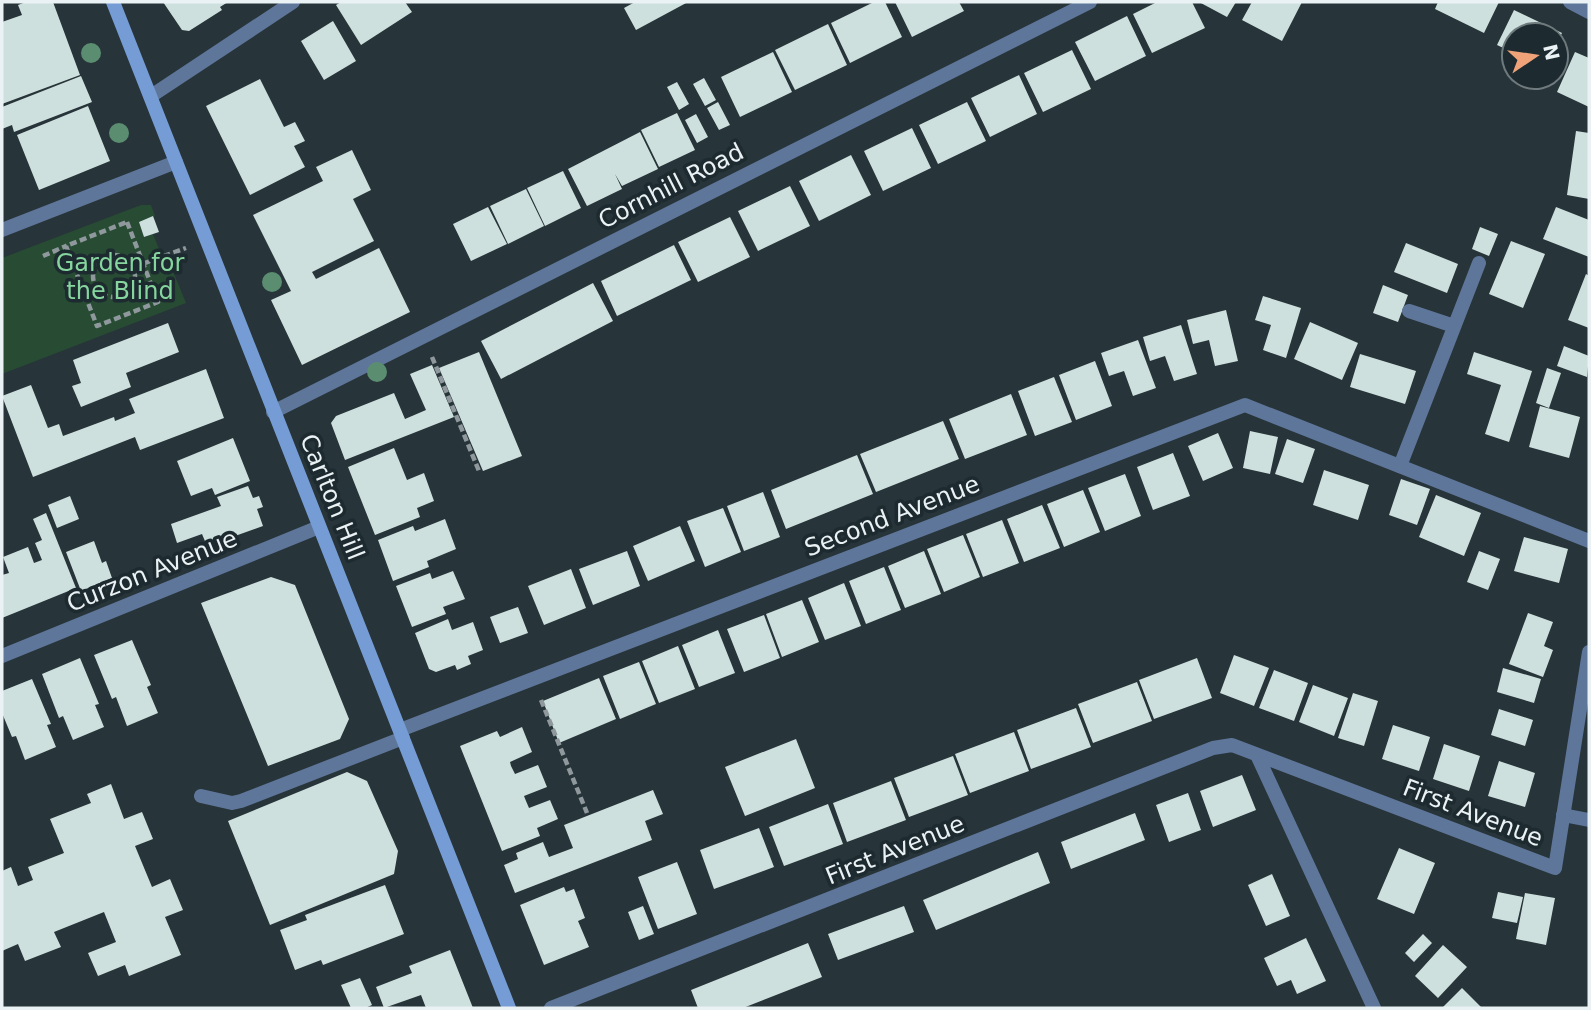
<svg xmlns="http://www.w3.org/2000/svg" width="1591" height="1010" viewBox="0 0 1591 1010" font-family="'DejaVu Sans',sans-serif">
<rect width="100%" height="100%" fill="#273439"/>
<path fill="#274c33" d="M141,205H151L155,216L139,222L144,237L153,234L167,269H172L186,303L2,374V258Z"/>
<path fill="#cee0de" d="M26,2H53L80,75L2,104V22L22,15L18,5Z
M163,2H228L220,7L222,10L189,31L182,30Z
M341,2H405L412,12L361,45L336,5Z
M635,2H688L636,30L624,8Z
M874,2H885L902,37L850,63L831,23Z
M895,2H959L964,11L912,37Z
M1157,2H1192L1205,28L1152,53L1133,14Z
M1199,2H1236L1227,17Z
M1252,2H1302L1282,41L1242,20Z
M1438,2H1499L1484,33L1435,9Z
M1514,10L1562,33L1556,45V35H1514V53L1497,45Z
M1127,16L1146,56L1095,81L1075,42Z
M333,21L356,61L324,80L301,41Z
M828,24L847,65L795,90L775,50Z
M1072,50L1091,89L1043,112L1024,73Z
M773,52L792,92L740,117L721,77Z
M1575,52L1589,58V107L1557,92Z
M1019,75L1037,114L990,137L971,98Z
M81,76L92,102L14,132L12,125L2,129V107Z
M704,78L716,100L705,106L693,84Z
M260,79L284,127L295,122L305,141L294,146L305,167L250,195L206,106Z
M677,82L689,104L679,110L667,87Z
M718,102L730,125L719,130L707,108Z
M967,102L986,141L938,164L919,125Z
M88,106L110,161L39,190L17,135Z
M677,113L695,150L659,167L641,130Z
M696,114L708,137L697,143L685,120Z
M912,128L931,168L883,191L864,151Z
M1576,131L1589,133V199L1567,195Z
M640,132L658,169L622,186L615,174L622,189L587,206L568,169Z
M352,150L371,190L353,199L374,241L312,272L316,279L379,248L410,312L302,365L271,300L291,291L253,215L323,181L316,167Z
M851,155L871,195L819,221L799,181Z
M563,171L581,208L545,226L527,188Z
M790,186L810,226L758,251L738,211Z
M526,189L544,226L508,244L490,206Z
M488,207L507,244L471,261L453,224Z
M1556,207L1589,220V257L1543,239Z
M153,216L159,232L144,237L139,222Z
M730,217L750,257L698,282L678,242Z
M1480,227L1498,234L1489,256L1472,249Z
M1511,241L1545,254L1523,308L1489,294Z
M1406,243L1458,264L1447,293L1394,272Z
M674,245L691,280L617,316L601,281Z
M1586,274L1589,276V328L1568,320Z
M593,283L613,321L501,379L481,341Z
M1383,285L1408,295L1398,322L1373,313Z
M1263,296L1301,308L1286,358L1263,350L1271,325L1255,320Z
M1226,310L1238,361L1215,366L1209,340L1193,344L1187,320Z
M1310,322L1358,343L1342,380L1294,359Z
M168,323L179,352L126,373L131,387L81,407L72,386L81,383L73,360Z
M1181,325L1197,374L1174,381L1165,356L1150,361L1143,337Z
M1138,340L1156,388L1133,396L1124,371L1109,376L1101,353Z
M1564,346L1589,356L1587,377L1557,366Z
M479,352L522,456L483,471L439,368Z
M1474,352L1532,371L1509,442L1485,434L1501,385L1467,374Z
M1360,354L1416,371L1405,404L1350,387Z
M1095,361L1112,406L1076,420L1059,375Z
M432,365L454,417L345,460L331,423L336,416L394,393L405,419L426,410L410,374Z
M1547,368L1561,373L1549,408L1536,403Z
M206,369L224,418L140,450L135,437L33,477L2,396L31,385L48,428L59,424L63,436L114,417L115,421L135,413L129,399Z
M1054,377L1072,422L1035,436L1018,391Z
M1011,394L1027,435L965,459L949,419Z
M1540,406L1580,417L1569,458L1529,447Z
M943,421L959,459L876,492L860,454Z
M1250,431L1278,437L1270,474L1243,468Z
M1218,433L1233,468L1203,481L1188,446Z
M233,438L250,481L215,495L212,488L191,496L177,461Z
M1287,439L1315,449L1303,483L1275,474Z
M394,448L407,480L424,473L434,501L417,508L420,517L375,535L348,467Z
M1173,453L1190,496L1153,510L1137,467Z
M857,455L873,494L786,529L771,490Z
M1324,470L1369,485L1358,520L1313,505Z
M1125,474L1141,516L1105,531L1088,488Z
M1401,479L1430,489L1417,525L1389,515Z
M248,486L253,498L259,496L263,507L257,509L263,526L207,546L202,534L177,543L171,524L221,506L217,497Z
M1083,490L1100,532L1064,547L1047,504Z
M763,492L780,537L744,551L727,506Z
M1436,495L1481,513L1464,556L1419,537Z
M70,496L79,519L57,528L48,505Z
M1042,505L1060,548L1024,562L1007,519Z
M723,508L741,552L705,567L687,521Z
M46,513L76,588L2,618V575L9,573L3,557L28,547L34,563L42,560L35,543L42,540L33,519Z
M445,519L456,549L427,561L429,567L393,581L378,540L413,526L415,531Z
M1002,520L1019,563L983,577L966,534Z
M680,526L695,561L648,581L633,546Z
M963,535L980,577L944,592L927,549Z
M1524,537L1568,549L1559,583L1514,571Z
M94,541L102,563L106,561L112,578L81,591L66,552Z
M627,551L640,586L593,605L579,569Z
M924,551L941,594L905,608L888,566Z
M1479,551L1500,559L1488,590L1467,582Z
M884,567L901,610L866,624L849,581Z
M571,569L586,608L544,625L528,586Z
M453,571L465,599L443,607L446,614L412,627L396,586L430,573L432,579Z
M271,577L295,585L349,719L340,739L268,766L201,603Z
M844,583L861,626L825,640L808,598Z
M802,600L819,642L782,657L766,614Z
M518,607L528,633L500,643L490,617Z
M1528,613L1553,622L1544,646L1553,650L1543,677L1509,664Z
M764,615L780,658L744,672L727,629Z
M448,619L452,630L473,622L483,650L468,656L471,664L457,670L455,665L436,672L429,669L415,633Z
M718,630L735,673L699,687L682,645Z
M132,640L151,685L147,687L158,713L127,726L116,697L112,699L94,655Z
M678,646L695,689L659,703L642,661Z
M1234,655L1269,668L1254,706L1220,693Z
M80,658L99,704L95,705L104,727L73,740L63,716L59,718L42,674Z
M1197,658L1212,698L1154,719L1139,680Z
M639,662L656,704L620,719L603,676Z
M1503,668L1541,679L1534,703L1497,692Z
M1274,670L1308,683L1294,721L1259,708Z
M599,678L616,719L559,743L543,701Z
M32,679L51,724L47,725L56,747L25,760L16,736L12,737L2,713V691Z
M1137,682L1152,721L1093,743L1078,704Z
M1313,685L1348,698L1334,736L1299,722Z
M1353,693L1378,701L1364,746L1338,738Z
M1076,708L1091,747L1031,769L1017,730Z
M1499,709L1533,720L1525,746L1491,735Z
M1393,725L1430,737L1419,771L1382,759Z
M522,727L532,752L510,762L511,766L515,774L538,765L547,787L524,796L526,801L529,808L550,800L558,819L537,828L540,836L502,851L460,746L497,731L500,737Z
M1014,732L1029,771L970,793L955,754Z
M796,739L815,788L745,816L725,767Z
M1444,744L1480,756L1469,791L1433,779Z
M953,756L968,795L909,817L894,778Z
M1499,761L1535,773L1525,807L1488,796Z
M347,772L367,781L398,851L394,874L270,925L228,821Z
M1242,775L1256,810L1213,827L1200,791Z
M891,781L906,820L847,842L833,803Z
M111,784L124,819L142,812L153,839L135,846L152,887L170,879L183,910L165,917L181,955L129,976L125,965L98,976L88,953L116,942L104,912L54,932L61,947L25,961L18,944L2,951V871L11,867L18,886L33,880L28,867L64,853L50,819L91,803L87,794Z
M653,790L663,814L645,821L652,840L515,893L504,865L518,859L516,853L543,842L549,857L573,848L564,825Z
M1188,793L1201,830L1169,842L1156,805Z
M828,804L843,844L784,866L769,827Z
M1135,813L1145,840L1071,869L1061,842Z
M759,828L774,867L714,889L700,850Z
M1399,848L1435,863L1414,914L1377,899Z
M1038,852L1050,883L936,930L923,900Z
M677,862L697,914L658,929L638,877Z
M1272,874L1290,916L1266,926L1248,885Z
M385,885L404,934L323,965L321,960L295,970L280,930L307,920L305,915Z
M564,887L566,892L574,889L585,918L578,921L589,947L544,965L520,905Z
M1498,892L1523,897L1517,923L1492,918Z
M1525,893L1555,898L1546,945L1516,939Z
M643,906L654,934L639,940L628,912Z
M904,906L914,932L838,960L828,934Z
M1423,934L1432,943L1414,962L1405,953Z
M1306,938L1326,981L1297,994L1291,980L1277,986L1264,958Z
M808,943L822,977L743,1008H698L691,990Z
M1443,945L1467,967L1438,998L1415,976Z
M450,950L473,1008H426L421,995L384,1008L376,987L412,973L409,966Z
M360,978L372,1005L365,1008H351L341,985Z
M1462,988L1482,1008H1442Z"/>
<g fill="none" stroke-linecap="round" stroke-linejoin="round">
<path stroke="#8f999d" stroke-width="4.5" stroke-dasharray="7 3.5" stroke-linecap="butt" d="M127,222L158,302L97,326L66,246Z
M93 276a21 21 0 1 1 42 0a21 21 0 1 1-42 0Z
M43,256L66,246
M134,267L186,248
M432,357L479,471
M541,700L587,813"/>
<path stroke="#5e769a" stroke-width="14" d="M1409,311L1454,326
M1400,466L1479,263
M201,796L232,803L241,801L403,738
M1563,815L1589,820"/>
<path stroke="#5e769a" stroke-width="14" d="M1570,2L1589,12
M151,96L293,2
M2,230L176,162
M273,412L1090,2
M2,656L319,527
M400,730L1245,405L1589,541
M1257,755L1374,1008
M551,1008L1213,748L1232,745L1555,868L1589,652"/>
<path stroke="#759cd5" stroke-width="14" d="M113,2L509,1008"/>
</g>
<g fill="#5b8d71">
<circle cx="91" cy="53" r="10"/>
<circle cx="119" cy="133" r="10"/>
<circle cx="272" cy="282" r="10"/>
<circle cx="377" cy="372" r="10"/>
</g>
<g text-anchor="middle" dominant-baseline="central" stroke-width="7" stroke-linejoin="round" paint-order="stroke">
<g font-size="24" fill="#eaf2f5" stroke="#1d2a2f">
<text transform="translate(671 186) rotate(-27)">Cornhill Road</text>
<text transform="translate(332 497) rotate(68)">Carlton Hill</text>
<text transform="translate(892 516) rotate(-21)">Second Avenue</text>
<text transform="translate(152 571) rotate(-22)">Curzon Avenue</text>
<text transform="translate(1473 813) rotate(21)">First Avenue</text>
<text transform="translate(895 850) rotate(-22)">First Avenue</text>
</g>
<g font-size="24" fill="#86d59f" stroke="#1d2a2f">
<text x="120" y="263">Garden for<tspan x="120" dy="28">the Blind</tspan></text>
</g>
</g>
<rect width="1591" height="1010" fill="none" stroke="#eaf2f5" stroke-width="7"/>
<g transform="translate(1535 56) rotate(77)"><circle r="33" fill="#1d2a2f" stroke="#6f7a7e" stroke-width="2"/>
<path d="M0-5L12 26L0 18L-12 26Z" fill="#f0a278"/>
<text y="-10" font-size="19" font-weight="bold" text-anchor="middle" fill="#eaf2f5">N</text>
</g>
</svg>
